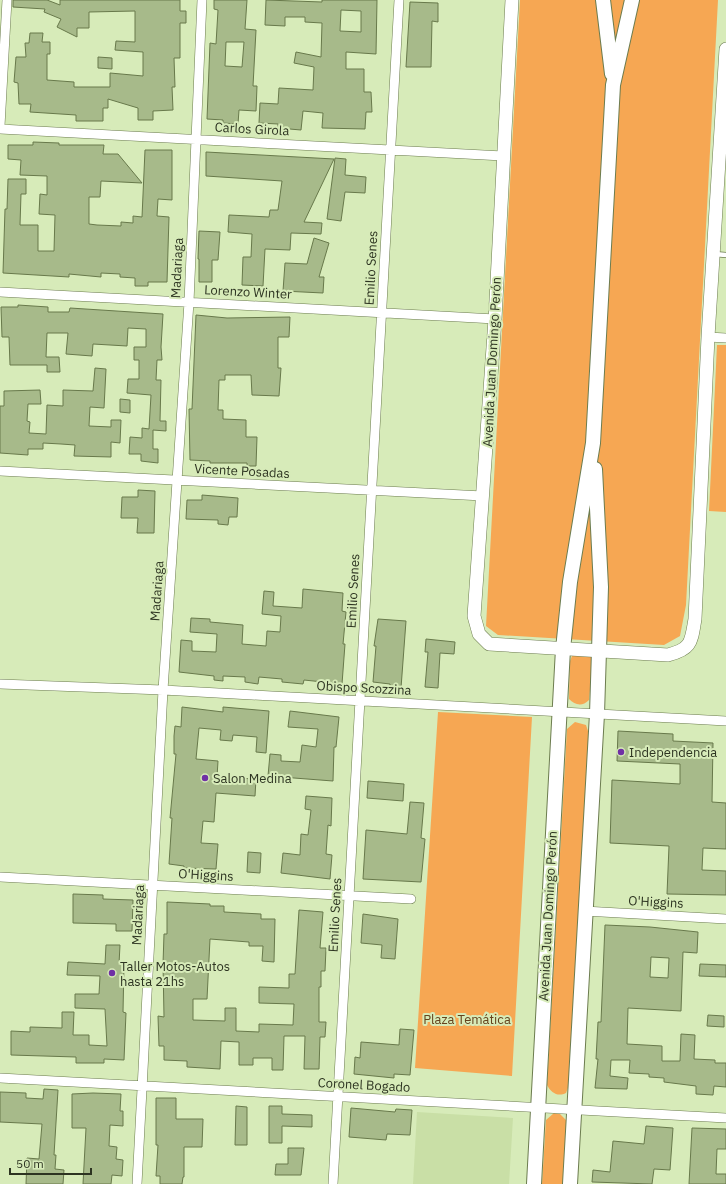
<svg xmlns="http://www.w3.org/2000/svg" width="726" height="1184" viewBox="0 0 726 1184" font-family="'IBM Plex Sans',sans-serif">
<rect width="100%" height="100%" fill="#d7ebb9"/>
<path fill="#c9dfa6" d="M417,1112L513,1118L509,1184H413Z"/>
<path fill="#f6a753" d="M520,0H718L686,605L680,636L664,645L498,635L486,626Z
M717,345H726V512L709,511Z
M575,654L592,656L593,659L589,700C582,707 575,705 569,699L570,661L572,656Z
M438,712L532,717L512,1076L415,1068Z
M575,722L586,725L589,734L569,1085L566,1093C558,1097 551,1093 547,1085L567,729Z
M554,1113L560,1114L567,1121L564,1184H542L546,1120Z"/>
<path fill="#a7ba8a" stroke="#68794b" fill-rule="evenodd" d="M13,0H47L60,5V0H180V11H186V23H180V58H174L175,87H172L173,110L153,111V120H138V108L108,99V108H103V121H76V115L30,112L31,104H19L18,83L14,82L16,57H26L25,43H29L30,33H43L42,42H50V54H47V80L74,82V87H110V73L143,76V52L115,50L116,41L135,42V11L89,12V28H77V37L57,27L61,19L44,12L45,9L13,7Z
M214,0H247L245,29L256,30L253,86H257L256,111L239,110L238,124L223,123V120L207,119L210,43L216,44L218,10L214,9ZM226,42H244L242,67L225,66Z
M266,0L322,2V0H377L376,54L346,52V69H364V92H371L372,112H366L365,129L322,128L323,113L303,111L301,130L278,128V124L259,123L260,103L278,104L279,88L313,90L314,67L294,63L296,52L321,57L322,23L305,22V17H285V26L265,25ZM341,10L361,11V32L340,31Z
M410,2L438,3V22L432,21L431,67H406Z
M98,57L112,58V69L98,68Z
M33,142L59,143V145H104L103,154H118L142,183L101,181L100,197H89V224L97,225L121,226V222L133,223V216L142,217L145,150H172V200L158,199L157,216L169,217L167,282H148V286H135V278L120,277V274L101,273V277L69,274V277L3,273L5,209H7L8,179H26V194H21L20,225H38V251H54L55,215L39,214L40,194L47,195V176L20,175L21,160L8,159V145H33Z
M206,152L334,159L304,222L322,223L321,234L291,233L290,250L265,249L263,286L242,285L243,257H251L252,234L228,232L229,215L269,217L270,210H278L282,181L206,176Z
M335,158L346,159L345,175L366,177L365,193L345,192L341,221L327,219Z
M199,231L220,232L218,260H212V282H199V259H198Z
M314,238L329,243L319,277H324L323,293L283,291L285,263L307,264Z
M18,305L48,307V312H69L70,308L163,314L161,347L162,360H157L156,380H161L160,421H166V431L153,430V449H158V463L141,461V454H129L130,437L142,438V428L149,429L151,395L127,393L128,379H139V360H134V347H146V329L128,328L127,346L93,344L92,356L66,354L68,333H47L46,357H59L60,372H47V365H10L9,337H2L1,307H18Z
M196,315L227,318L290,317L289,337H278V368H281L279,396L252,395L251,375H225V380H219L218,410H223V419L246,420V437H257L256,466H247V463H210V461L190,460L189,409H192Z
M95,368L106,369L104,408L90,407L89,426L111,427V420H121L120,443L111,442V457L74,456L75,445L61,444L43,443V449H28V455L0,453V406H4V391L40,390L41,404H28L27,421L30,422L29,433L46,434L47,405L63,406V390L93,391Z
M120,399L130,400V413L120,412Z
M138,490L155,491L154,533H137L138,518H121L122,497H138Z
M202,495L238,498L237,517H229L228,525L218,524V520L186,519L187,500H202Z
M303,589L343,593L342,611L346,612L343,644H345L342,684L304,680L303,684L282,682V679L259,677L258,684L245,682V677L223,676V681L214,680V676L179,672L181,640L192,641V651L216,652L217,634L190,632L191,618L210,619V622L243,625L242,644L266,646L267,631L280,632L281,616L262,614L264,591L274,592L273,606L302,608Z
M378,619L406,621L401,688L390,687V684L373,682L376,646H374Z
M426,639L455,642L454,654L440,653L438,688L425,687L428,652H425Z
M182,707L223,712V707L269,711L266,753L256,752L257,737L233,735L232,741L220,740L221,730L199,728L196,759L218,761L217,777L256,779L255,796L216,793L214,822L203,821L201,843L218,844L216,869L184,868V866L169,864L172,818H170L176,754H174V736L175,726L181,727Z
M290,711L339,717L336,747H334L333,781L268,776L270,754L281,755V761L300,762L302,745L316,747L318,729L288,727Z
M618,731L673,734V741L713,743L712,802L726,803V849L703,848L702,870L726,871V895L667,894L669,846L610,843L612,780L680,784V764L617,761Z
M368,781L404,784L403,801L367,798Z
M306,796L332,798L331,826L328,825L326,854L332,855L330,879L281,873L283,853L300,855L301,834L308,835L311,810L305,809Z
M410,802L424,803L421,838L425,839L421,882L363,879L366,830L407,834Z
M248,852L261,853L260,873L247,872Z
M73,894L103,895V899L133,900L132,931H116V924L73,923Z
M167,902L210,904V906H224V912L261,914V919H275L274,962L262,961L263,946H249V942L210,939L207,999H193V1020L225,1021V1008H236V1031L259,1032V1024L293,1025L294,1004L259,1003V987L289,988V974H295L299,910L323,912L320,948H326L325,971H321V987H319V1022H326L325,1037H320L319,1069H304L305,1036H284L283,1070H272V1058H253V1065H239V1042L221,1041L220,1069L187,1067V1061L164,1060V1046H159L158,1016L164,1017L163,964L164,934H167Z
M363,914L398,919L395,959L381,958L382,945L361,943Z
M605,925L650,927L698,932L697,953L683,952L681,1011L628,1008L627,1044L662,1046V1061H680L681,1034L695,1035L694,1059L715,1060V1063H726V1087L714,1086L713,1095L696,1094V1086L664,1082V1078L649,1077V1074L629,1073L630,1060H611L610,1076L628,1078L627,1089L595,1088L598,1059H596L598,1022H601ZM651,957L669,958L668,978L650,977Z
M106,945H120L119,964H124L123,1012L126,1013L124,1060L104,1059V1063H76V1057L11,1055V1031L30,1032V1027L62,1028V1012H74L73,1035H89V1045L107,1046L105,1009L75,1008V994H99L100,976L67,975L68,962L105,964Z
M700,964L726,965V977L699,976Z
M708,1015L724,1016V1027L707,1026Z
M400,1029L414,1030L410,1075L394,1074V1078L354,1074L355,1057L360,1058L361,1042L399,1045Z
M44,1089L58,1090L54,1155H56L55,1169L64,1170L63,1184H26L27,1158L39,1159L42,1124L0,1122V1092L26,1093V1098L43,1099Z
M93,1093L121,1094L120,1111H123V1126L110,1125L109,1146L117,1147L116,1159L123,1160L122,1176L112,1175L111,1184H83L86,1128H72V1094Z
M156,1098H176V1119H203L202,1147H184V1177H183L182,1184H160V1176H156L158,1145H156Z
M236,1106L247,1107V1145H235Z
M269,1106H282V1114L312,1115V1127L282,1126V1143H269Z
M351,1108L395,1112L396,1109L412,1110L410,1135L387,1134L386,1140L349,1137Z
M646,1126L673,1128L670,1170L654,1169L652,1184L592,1182L593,1170L610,1172L613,1141L644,1144Z
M692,1128L726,1129V1149H717L716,1174H726V1184H689Z
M288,1148H304L301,1175H275L276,1164H288Z"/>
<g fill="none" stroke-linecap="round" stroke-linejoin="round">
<defs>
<path id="lane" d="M714,254L726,255"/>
<path id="street" d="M0,126L7,0
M0,129L503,156
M0,292L495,319
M708,337L726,338
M0,471L483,496
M0,684L163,690L726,721
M0,877L411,899
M584,911L726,919
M0,1078L726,1118
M137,1184L163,690L189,302L202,0
M333,1184L399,0"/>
<path id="secondary" d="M512,0L495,319L474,616L479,634L489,644L668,655C692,649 691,642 695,619L708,337L726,49"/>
<path id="primary" d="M603,0L612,74
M534,1184L563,649L570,582L593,443L613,85L632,0
M570,1184L597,714L601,587L595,469"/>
</defs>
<use href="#lane" stroke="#6c7c4f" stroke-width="6"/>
<use href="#street" stroke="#6c7c4f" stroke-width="10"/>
<use href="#secondary" stroke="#6c7c4f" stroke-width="14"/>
<use href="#primary" stroke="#6c7c4f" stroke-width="16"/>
<use href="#lane" stroke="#fff" stroke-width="4.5"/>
<use href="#street" stroke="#fff" stroke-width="9"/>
<use href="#secondary" stroke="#fff" stroke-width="13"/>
<use href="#primary" stroke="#fff" stroke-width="14"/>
</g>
<g fill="#7030a5" stroke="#d7ebb9" stroke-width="1.5">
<circle cx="621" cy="752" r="4"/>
<circle cx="205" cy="778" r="4"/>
<circle cx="112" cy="973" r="4"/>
</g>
<g text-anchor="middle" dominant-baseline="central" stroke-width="4" stroke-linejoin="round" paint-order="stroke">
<g font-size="13" fill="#2d3421" stroke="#d7ebb9">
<text transform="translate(252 129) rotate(3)">Carlos Girola</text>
<text transform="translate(177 268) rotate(-87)">Madariaga</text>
<text transform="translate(371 268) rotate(-87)">Emilio Senes</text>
<text transform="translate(248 292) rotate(3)">Lorenzo Winter</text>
<text transform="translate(492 362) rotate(-87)">Avenida Juan Domingo Perón</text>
<text transform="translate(242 471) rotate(3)">Vicente Posadas</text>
<text transform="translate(157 591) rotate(-86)">Madariaga</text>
<text transform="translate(353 591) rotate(-87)">Emilio Senes</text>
<text transform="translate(364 688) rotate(3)">Obispo Scozzina</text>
<text transform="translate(206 875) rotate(3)">O'Higgins</text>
<text transform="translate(656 902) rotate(3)">O'Higgins</text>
<text transform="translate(138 915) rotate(-87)">Madariaga</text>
<text transform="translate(335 915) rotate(-87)">Emilio Senes</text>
<text transform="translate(548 916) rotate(-87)">Avenida Juan Domingo Perón</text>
<text transform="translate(364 1085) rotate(3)">Coronel Bogado</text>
</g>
<g font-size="13" fill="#2d3421" stroke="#d7ebb9" text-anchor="start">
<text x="629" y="752">Independencia</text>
<text x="213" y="778">Salon Medina</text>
<text x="120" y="966">Taller Motos-Autos<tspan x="120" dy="15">hasta 21hs</tspan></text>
</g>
<g font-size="13" fill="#65421c" stroke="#d7ebb9">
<text x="467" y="1019">Plaza Temática</text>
</g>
</g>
<path d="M10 1168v6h81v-6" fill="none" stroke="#2d3421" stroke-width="2"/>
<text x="16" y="1168" font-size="12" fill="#2d3421" stroke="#d7ebb9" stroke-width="3" paint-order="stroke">50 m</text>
</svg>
